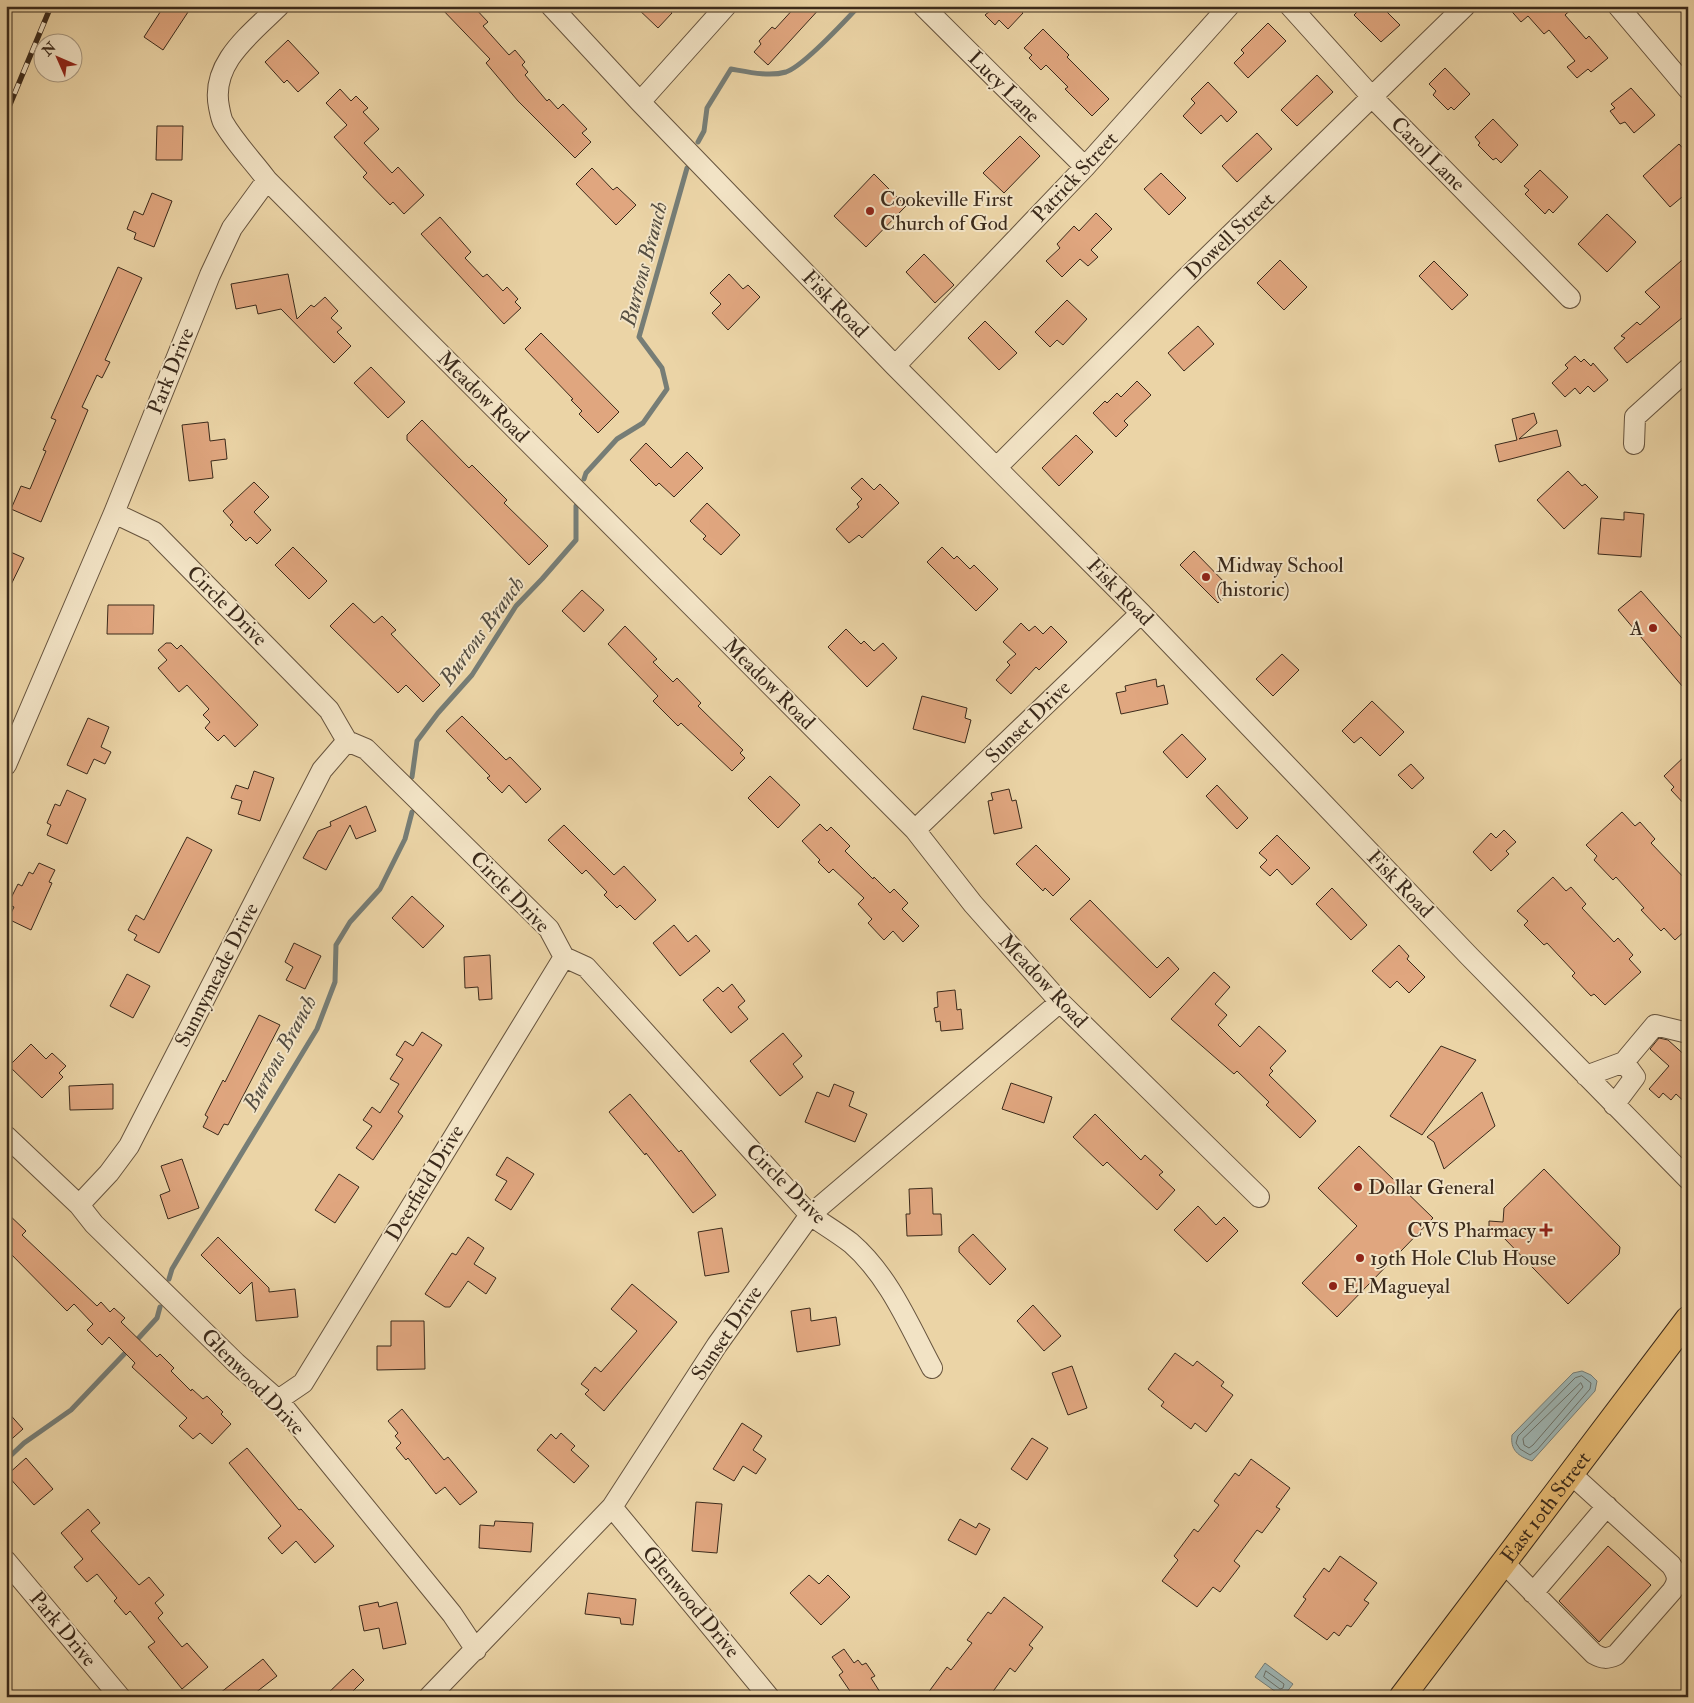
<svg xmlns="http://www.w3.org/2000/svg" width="1694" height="1703" viewBox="0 0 1694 1703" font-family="'IM FELL Double Pica',serif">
<rect width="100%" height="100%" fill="#ebd4a6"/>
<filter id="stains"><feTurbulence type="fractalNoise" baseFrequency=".004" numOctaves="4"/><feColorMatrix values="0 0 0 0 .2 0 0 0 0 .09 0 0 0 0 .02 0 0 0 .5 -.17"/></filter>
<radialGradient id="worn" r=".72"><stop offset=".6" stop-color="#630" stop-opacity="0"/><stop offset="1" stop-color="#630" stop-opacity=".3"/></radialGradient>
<path fill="#9eb5b3" stroke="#767d76" d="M1582,1371L1591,1375L1597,1381L1595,1391L1532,1461C1518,1456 1510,1450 1512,1435L1573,1373Z
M1265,1663L1293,1684L1283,1697L1255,1677Z"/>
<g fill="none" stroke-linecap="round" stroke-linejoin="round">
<path stroke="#6c7067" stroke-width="1" d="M1582,1376L1591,1383L1590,1389L1537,1450L1530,1455L1520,1449L1516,1443L1518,1436L1575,1378Z
M1581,1383L1583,1387L1533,1445L1529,1448L1524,1445L1523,1439Z
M1266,1671L1284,1684L1283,1688L1280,1689L1264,1677Z"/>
<path stroke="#767d76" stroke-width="5" d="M698,142L704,131L707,108L731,69C748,72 769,77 786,72C804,66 845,21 859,6
M584,479L586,473L617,439L643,423L667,389L662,368L639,337L687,168
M412,777L417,741L438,713L472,675L516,606L542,579L576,540V506
M169,1279L172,1269L197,1227L317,1029L335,982L336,945L350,922L380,889L405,839L412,812
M135,1342L157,1318L160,1307
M6,1460L24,1443L71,1410L129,1349"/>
</g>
<path fill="#e0a67f" stroke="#3b2a1b" d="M164,6H192L163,50L144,37Z
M439,6H473L488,22L483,26L509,55L515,50L525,62L522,65L528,72L525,75L547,101L549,99L558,109L563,104L587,129L582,133L591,142L575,158L518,101L486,63L490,59Z
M635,6H665L672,13L658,28Z
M796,6H822L768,65L754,52L761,44L759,41L772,27L775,29Z
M985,6H1016L1023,13L1008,29L999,20L995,25L985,15L990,11Z
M1363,6H1381L1400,25L1381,42L1354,15Z
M1507,6H1575L1565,15L1586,39L1589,36L1608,58L1591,72L1588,69L1577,78L1567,67L1575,61L1549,30L1544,34L1528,16L1521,22Z
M1268,23L1286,41L1248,78L1234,63L1244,53L1241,50Z
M1043,29L1069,55L1067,57L1109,99L1092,116L1065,89L1068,87L1046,65L1041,70L1029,58L1032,55L1024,48Z
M288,40L319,73L298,92L287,80L284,83L265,62Z
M1445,68L1470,94L1454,110L1451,107L1448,110L1433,95L1436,91L1429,84Z
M1317,75L1333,92L1297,126L1281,110Z
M1208,82L1237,112L1227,122L1221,115L1201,134L1183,116L1195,103L1191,99Z
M1631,88L1655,115L1634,133L1625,122L1620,124L1610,111L1615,108L1611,104Z
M340,89L351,101L356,96L368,108L363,112L379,129L364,143L392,173L398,167L424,195L404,214L393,202L390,205L363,177L367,173L334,137L347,125L326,103Z
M1493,119L1518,145L1501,163L1496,158L1493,160L1478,145L1480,143L1475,137Z
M157,126H183L182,160H156Z
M1257,133L1272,149L1237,182L1222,166Z
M1020,136L1040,156L1004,193L983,173Z
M1679,144L1688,154V192L1670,207L1643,176Z
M592,168L613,190L617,187L636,205L616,225L576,184Z
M1540,170L1568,197L1553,213L1549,209L1545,214L1525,194L1529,190L1524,186Z
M1161,173L1186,198L1169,215L1144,189Z
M874,174L906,206L866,247L834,216Z
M152,193L172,201L154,247L134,239L136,233L127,229L134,211L143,215Z
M1096,213L1112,229L1091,250L1098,257L1088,266L1080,259L1062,277L1046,261L1060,248L1057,244L1074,226L1079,231Z
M1607,214L1636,242L1607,272L1578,244Z
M440,217L471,252L465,258L483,277L487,274L503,291L507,287L518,299L515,302L521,308L504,324L421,234Z
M924,254L954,285L935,303L906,272Z
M1688,255V313L1627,363L1614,348L1625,338L1621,336L1637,322L1640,325L1660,307L1645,292Z
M1280,260L1307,287L1284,310L1257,283Z
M1434,261L1468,295L1452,310L1419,276Z
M118,267L142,278L105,360L110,362L102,378L97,375L82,407L88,410L41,522L11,509L21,486L30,489L46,451L43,450L56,420L51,418Z
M288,274L297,319L311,305L314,307L325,297L338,311L331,318L342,328L337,332L351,346L334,363L281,309L258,314L256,305L236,309L231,284Z
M729,274L743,289L748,285L760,297L728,330L712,313L721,304L710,293Z
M1067,300L1087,319L1063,345L1057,340L1050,347L1035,332Z
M985,321L1017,353L999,370L968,338Z
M1198,326L1214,344L1184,371L1168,353Z
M541,333L619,412L598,433L579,414L582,411L571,400L573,399L525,349Z
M1575,356L1581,362L1584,359L1591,366L1593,363L1608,380L1594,392L1588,386L1580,394L1575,388L1565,397L1552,383L1568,368L1565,365Z
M371,367L405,402L388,418L354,383Z
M1137,381L1151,395L1124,421L1128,425L1116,437L1093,413L1105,401L1107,403L1117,393L1121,397Z
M1534,413L1537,423L1519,439L1557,430L1561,446L1499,462L1495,445L1517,440L1512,419Z
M422,420L469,468L472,465L507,500L504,503L548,546L529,565L407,440V435Z
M208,422L210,441L225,439L227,459L211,461L213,478L189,481L182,425Z
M1076,435L1093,452L1059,486L1042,468Z
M646,443L671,468L687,452L703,468L674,497L659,483L656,486L630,460Z
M1568,471L1582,486L1585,484L1598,497L1564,529L1537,500Z
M862,478L874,490L880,484L899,503L862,538L859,535L849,543L836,529L859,507L857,504L862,499L851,488Z
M254,482L269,497L254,512L271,530L257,544L250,537L246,541L230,525L233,522L223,511Z
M707,503L740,535L721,555L703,539L706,536L690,521Z
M1624,512L1644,514L1641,557L1598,554L1601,518L1624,520Z
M293,547L327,581L309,599L275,565Z
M942,547L954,559L957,556L970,569L974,565L998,589L976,611L927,562Z
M6,550L24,558L6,595Z
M1194,551L1231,589L1218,603L1180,565Z
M582,590L604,610L584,632L562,611Z
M1641,591L1688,645V693L1618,610Z
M353,603L374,623L382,616L396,630L391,634L440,685L423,702L406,685L398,693L330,626Z
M108,605H154L153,634H107Z
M1021,623L1029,631L1035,626L1043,634L1051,626L1067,642L1039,670L1036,667L1011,694L996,680L1010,665L1007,662L1016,654L1003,642Z
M625,626L657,659L653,662L673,682L677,678L701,703L698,706L743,750L740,753L745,758L732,771L681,723L678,726L653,701L658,696L608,644Z
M846,629L861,644L864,641L874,651L883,643L897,658L867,687L828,647Z
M166,643H171L177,649L181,645L258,725L235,747L224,735L218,741L205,728L210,722L203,715L209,709L187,685L179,692L158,668L167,660L158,650Z
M1282,654L1299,670L1273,696L1256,679Z
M1156,679L1157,687L1164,685L1168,704L1121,714L1116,693L1126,691L1125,686Z
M922,696L967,708L965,718L971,720L965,743L913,729Z
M1372,701L1404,732L1380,756L1361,737L1354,743L1342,731Z
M462,716L506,760L510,757L541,789L526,803L509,785L502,793L487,778L490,776L446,731Z
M88,718L109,727L101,747L111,752L105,764L94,759L87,774L67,765Z
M1182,734L1206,759L1187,778L1163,752Z
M1688,753V808L1671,790L1674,787L1664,776Z
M1411,764L1424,778L1412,789L1398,775Z
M254,771L274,778L260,821L238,814L242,801L231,798L236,785L248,789Z
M770,776L800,805L778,828L748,798Z
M1217,785L1248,818L1237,829L1206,796Z
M1009,789L1012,801L1016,800L1022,828L994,834L988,801L993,800L991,793Z
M67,790L86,799L67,844L47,835L51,825L47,823L55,804L60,806Z
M366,806L376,831L356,839L350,825L326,870L303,858L318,831L331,826L330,822Z
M1622,812L1635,826L1640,822L1655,839L1651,843L1688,882V928L1675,940L1664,928L1661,931L1641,910L1644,908L1616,877L1613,880L1594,860L1597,856L1586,845Z
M820,824L827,831L831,827L850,846L845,851L873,879L874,877L890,893L894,889L908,903L902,909L919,926L903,942L893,931L884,940L868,923L872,919L858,904L864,898L833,869L829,873L818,862L820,860L802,841Z
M564,825L614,875L624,866L656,900L635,920L620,905L617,908L604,895L607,892L586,870L582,874L548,840Z
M1504,830L1516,842L1506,851L1509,854L1491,871L1473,852L1491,833L1496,838Z
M1277,835L1310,868L1292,885L1277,869L1270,876L1260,867L1267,860L1259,853Z
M187,837L212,850L159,953L134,940L137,935L128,930L136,915L144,920Z
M1036,845L1070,879L1053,896L1045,888L1043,891L1016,864Z
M39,863L55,870L49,882L52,883L31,930L8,919L14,907L8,904L18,884L22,886L29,872L33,874Z
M1553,877L1566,891L1571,887L1586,904L1582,908L1614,942L1618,938L1633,955L1629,959L1641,972L1605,1005L1594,994L1591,996L1572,976L1575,973L1547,943L1544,945L1524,925L1528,921L1517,911Z
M1332,888L1367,925L1351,940L1316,904Z
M412,896L444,926L423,948L392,918Z
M1090,900L1157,968L1168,957L1179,969L1150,998L1070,919Z
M674,925L688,942L696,935L710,951L680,976L653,943Z
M294,943L321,956L305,989L286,980L293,967L285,962Z
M1399,945L1409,956L1407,959L1425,977L1409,993L1397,981L1390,988L1372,971Z
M490,955L492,999L479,1000L478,987L465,988L464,957Z
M1214,972L1230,987L1215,1004L1227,1015L1218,1025L1240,1047L1259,1026L1286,1051L1270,1068L1273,1071L1269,1075L1316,1121L1300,1138L1266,1105L1269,1102L1237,1071L1234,1074L1171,1019Z
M127,974L150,986L133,1018L110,1006Z
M732,984L745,1001L738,1007L748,1019L731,1033L703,1000L718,987L723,992Z
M955,990L957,1010L961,1009L963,1029L941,1031L940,1021L936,1022L934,1008L938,1007L937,992Z
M259,1015L280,1025L228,1125L224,1124L218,1135L203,1127L208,1117L205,1115L223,1080L225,1082Z
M422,1032L442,1045L398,1112L403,1116L373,1160L356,1148L372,1126L363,1120L372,1107L380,1113L399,1084L390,1079L403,1059L396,1055L405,1041L413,1046Z
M783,1033L802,1056L793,1064L803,1077L780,1096L750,1061Z
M1659,1038L1668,1040L1688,1058V1105L1676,1094L1671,1100L1663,1093L1659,1098L1649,1089L1669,1066L1650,1049Z
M31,1044L46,1059L52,1053L66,1066L59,1073L63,1077L42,1098L9,1066Z
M1441,1046L1476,1060L1422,1135L1390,1116Z
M1011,1083L1052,1097L1044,1123L1002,1109Z
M113,1084V1109L70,1110L69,1086Z
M834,1084L854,1092L849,1106L867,1114L855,1142L805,1122L817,1092L829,1097Z
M1482,1092L1495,1126L1444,1169L1434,1142L1427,1137Z
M630,1094L679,1152L681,1150L716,1195L693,1213L646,1153L645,1155L609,1112Z
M1095,1114L1141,1160L1145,1155L1163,1172L1159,1175L1175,1190L1157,1210L1107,1162L1103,1166L1073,1137Z
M1359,1146L1433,1218L1337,1317L1302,1283L1357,1226L1318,1188Z
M507,1157L534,1174L511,1210L495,1200L507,1181L496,1175Z
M182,1159L199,1208L168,1219L160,1195L170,1191L161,1166Z
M1544,1169L1620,1247L1619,1254L1568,1304L1503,1237H1489V1221L1503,1222L1504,1208Z
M339,1174L359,1187L335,1223L315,1210Z
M932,1188L933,1214H941L942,1235L907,1236L906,1214H910L909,1189Z
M1198,1206L1216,1225L1224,1217L1238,1231L1207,1262L1174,1230Z
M6,1212L26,1231L22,1235L97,1306L101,1302L110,1312L114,1308L125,1318L121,1322L157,1357L160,1354L174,1368L171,1371L191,1391L192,1389L203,1399L207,1396L223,1412L221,1414L231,1424L212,1444L200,1433L193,1439L179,1426L187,1418L132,1367L135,1363L109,1337L102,1345L87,1330L93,1324L74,1304L67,1311L6,1249Z
M722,1228L729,1272L705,1276L698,1232Z
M973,1234L1006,1269L990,1285L959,1252V1247Z
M218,1237L269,1288V1292L295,1289L298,1317L256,1321L252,1282L240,1294L201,1255Z
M468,1237L484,1248L474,1264L496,1278L486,1294L468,1281L450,1307H445L425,1294L452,1253L456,1255Z
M632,1284L677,1322L604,1411L585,1394L589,1390L581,1384L595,1367L601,1372L637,1331L611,1309Z
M1033,1305L1061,1336L1044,1351L1017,1321Z
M810,1308L811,1321L836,1317L840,1345L797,1352L791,1311Z
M391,1321H424L425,1369L377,1370V1346H391Z
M1175,1353L1193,1366L1197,1361L1224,1382L1221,1386L1233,1395L1206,1432L1195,1423L1191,1429L1161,1406L1164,1402L1148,1389Z
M1072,1366L1087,1408L1068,1415L1052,1373Z
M402,1409L444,1460L448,1457L477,1492L460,1505L445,1487L436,1494L408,1458L406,1460L396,1448L401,1443L395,1436L398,1433L388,1421Z
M6,1410L23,1429L6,1444Z
M742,1423L762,1436L753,1450L766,1459L756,1474L743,1466L734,1481L713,1469Z
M561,1433L575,1446L571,1450L589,1466L574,1483L537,1450L551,1434L556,1439Z
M1032,1438L1048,1448L1027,1480L1011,1469Z
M247,1448L299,1510L301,1509L334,1546L315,1563L296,1541L282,1554L268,1538L281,1526L229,1463Z
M26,1458L53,1489L34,1505L7,1475Z
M1251,1459L1290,1488L1276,1507L1280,1509L1262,1533L1257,1530L1234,1561L1240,1566L1220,1592L1213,1587L1197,1607L1162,1581L1178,1560L1174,1556L1194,1529L1198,1532L1219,1505L1214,1501L1235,1473L1239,1476Z
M696,1502L722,1504L717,1553L692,1551Z
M88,1509L100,1523L91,1531L139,1585L149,1577L164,1595L155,1603L163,1613L158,1618L182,1647L187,1643L208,1667L182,1689L148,1647L155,1642L130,1611L126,1615L114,1601L117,1598L97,1574L87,1582L74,1567L83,1559L61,1533Z
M960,1519L976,1528L979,1523L990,1529L976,1555L948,1540Z
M495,1521L533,1523L531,1552L479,1548L480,1525L494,1526Z
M1608,1546L1651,1585L1599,1642L1559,1601Z
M1340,1556L1377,1583L1364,1600L1369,1603L1351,1627L1347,1625L1339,1636L1334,1632L1327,1640L1294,1616L1306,1599L1303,1597L1324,1568L1329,1572Z
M809,1575L819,1584L828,1575L850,1597L821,1625L790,1593Z
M588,1593L636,1599L633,1625L621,1624L620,1618L585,1614Z
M1004,1597L1043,1627L1029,1645L1033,1648L1015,1672L1010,1668L989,1697H925L947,1667L951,1670L972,1643L967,1640L988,1612L991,1614Z
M378,1602L379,1607L397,1602L406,1644L383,1649L379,1628L364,1631L359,1606Z
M844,1649L854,1663L858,1660L862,1665L866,1663L875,1676L871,1678L880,1692L872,1697H854L839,1675L843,1672L832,1657Z
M263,1659L277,1676L250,1697H215Z
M353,1669L364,1680L347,1697H324Z"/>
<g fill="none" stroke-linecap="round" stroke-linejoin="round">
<defs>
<path id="minor" d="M279,6C251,34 210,63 219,107C220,112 221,118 223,122C235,143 253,161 267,180L915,830L973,904L1060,1002L1259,1197
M551,6L640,102L895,366L1141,613L1470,957L1688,1179
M923,6L1085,167
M1290,6L1372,97L1570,298
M1618,6L1688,89
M640,102L726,6
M895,366L1085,167L1229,6
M1634,444L1635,417L1688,369
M997,467L1185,279L1465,6
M114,513L154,532L329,710L347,741L366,749L549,929L564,957L586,967L810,1215C823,1224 838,1233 851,1243C889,1276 909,1325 932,1368
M6,765L114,513L210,275L232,228L267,180
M915,830L1141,613
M1586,1076L1624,1062L1655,1025L1688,1033
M1614,1105L1635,1077L1624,1062
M6,1136L79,1205L94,1224L236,1363L278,1400L452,1614L476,1650
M79,1205L109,1173L129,1146L322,770L347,741
M278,1400L303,1383L564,957
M612,1507L769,1697
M6,1561L120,1697
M1504,1563L1594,1654C1603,1659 1607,1659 1616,1655L1672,1591C1679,1581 1678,1575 1671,1565L1571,1474
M1533,1593L1607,1506
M429,1697L612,1507L717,1345L810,1215L1060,1002"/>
<g id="major">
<path id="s1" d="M1402,1697L1688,1319"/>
</g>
</defs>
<use href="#minor" stroke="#67543e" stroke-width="22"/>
<use href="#major" stroke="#3b2a1b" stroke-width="27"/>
<use href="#minor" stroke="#f2e3c5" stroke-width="20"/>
<use href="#major" stroke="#e6ba73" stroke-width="25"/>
<defs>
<path id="rail" d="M6,7L7,6
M6,114L51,6"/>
</defs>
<use href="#rail" stroke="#3b2a1b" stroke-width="5.5"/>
<use href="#rail" stroke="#f2e3c5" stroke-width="4" stroke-dasharray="11" stroke-linecap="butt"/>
</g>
<g fill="#8f2418" stroke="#f2e3c5" stroke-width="2">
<circle cx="870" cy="211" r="5"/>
<circle cx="1206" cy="577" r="5"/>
<circle cx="1653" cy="628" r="5"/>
<circle cx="1358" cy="1187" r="5"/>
<path d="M1543.5 1222.5h5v5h5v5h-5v5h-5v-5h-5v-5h5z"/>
<circle cx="1360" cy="1258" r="5"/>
<circle cx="1333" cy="1286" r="5"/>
</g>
<g text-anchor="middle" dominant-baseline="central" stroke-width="4" stroke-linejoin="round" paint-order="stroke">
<g font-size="21" fill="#3b2a1b" stroke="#f2e3c5">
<text transform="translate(1004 87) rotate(45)">Lucy Lane</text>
<text transform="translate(1428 154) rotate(45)">Carol Lane</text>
<text transform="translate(1075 177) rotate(-47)">Patrick Street</text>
<text transform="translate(1230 236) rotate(-44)">Dowell Street</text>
<text transform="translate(835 304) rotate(46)">Fisk Road</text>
<text transform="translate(171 371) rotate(-68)">Park Drive</text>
<text transform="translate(483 397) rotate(45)">Meadow Road</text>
<text transform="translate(1120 592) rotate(46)">Fisk Road</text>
<text transform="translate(227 606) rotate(45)">Circle Drive</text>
<text transform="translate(769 684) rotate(45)">Meadow Road</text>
<text transform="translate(1028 722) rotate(-44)">Sunset Drive</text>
<text transform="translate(1400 884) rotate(46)">Fisk Road</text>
<text transform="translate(510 892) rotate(46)">Circle Drive</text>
<text transform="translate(217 975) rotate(-63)">Sunnymeade Drive</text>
<text transform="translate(1043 981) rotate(47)">Meadow Road</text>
<text transform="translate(425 1183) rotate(-59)">Deerfield Drive</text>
<text transform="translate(786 1184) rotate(45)">Circle Drive</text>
<text transform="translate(727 1333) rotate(-56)">Sunset Drive</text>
<text transform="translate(253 1382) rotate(46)">Glenwood Drive</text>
<text stroke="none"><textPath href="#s1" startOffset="238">East 10th Street</textPath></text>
<text transform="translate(691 1602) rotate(50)">Glenwood Drive</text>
<text transform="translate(63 1629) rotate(50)">Park Drive</text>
</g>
<g font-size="21" fill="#3b2a1b" stroke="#f2e3c5" text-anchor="start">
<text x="880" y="199">Cookeville First<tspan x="880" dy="24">Church of God</tspan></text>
<text x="1216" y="565">Midway School<tspan x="1216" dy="24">(historic)</tspan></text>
<text x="1643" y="628" text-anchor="end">A</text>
<text x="1368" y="1187">Dollar General</text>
<text x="1536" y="1230" text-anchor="end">CVS Pharmacy</text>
<text x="1370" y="1258">19th Hole Club House</text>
<text x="1343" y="1286">El Magueyal</text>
</g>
<g font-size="22" font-style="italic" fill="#544d41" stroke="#f2e3c5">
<text transform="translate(644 264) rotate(-75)">Burtons Branch</text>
<text transform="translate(482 631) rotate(-54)">Burtons Branch</text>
<text transform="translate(280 1053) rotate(-61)">Burtons Branch</text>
</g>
</g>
<rect width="1694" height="1703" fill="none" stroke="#ebd4a6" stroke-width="25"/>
<rect x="8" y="8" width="1679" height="1688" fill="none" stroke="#3b2a1b" stroke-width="2.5"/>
<rect x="12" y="12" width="1669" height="1678" fill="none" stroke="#3b2a1b"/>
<g transform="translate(58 58) rotate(315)"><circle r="24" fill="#f2e3c5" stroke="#a99981"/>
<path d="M0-4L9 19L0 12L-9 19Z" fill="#8f2418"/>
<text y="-8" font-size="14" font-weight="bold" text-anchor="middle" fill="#3b2a1b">N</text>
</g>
<rect width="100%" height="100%" filter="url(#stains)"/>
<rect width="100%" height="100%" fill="url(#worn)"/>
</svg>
